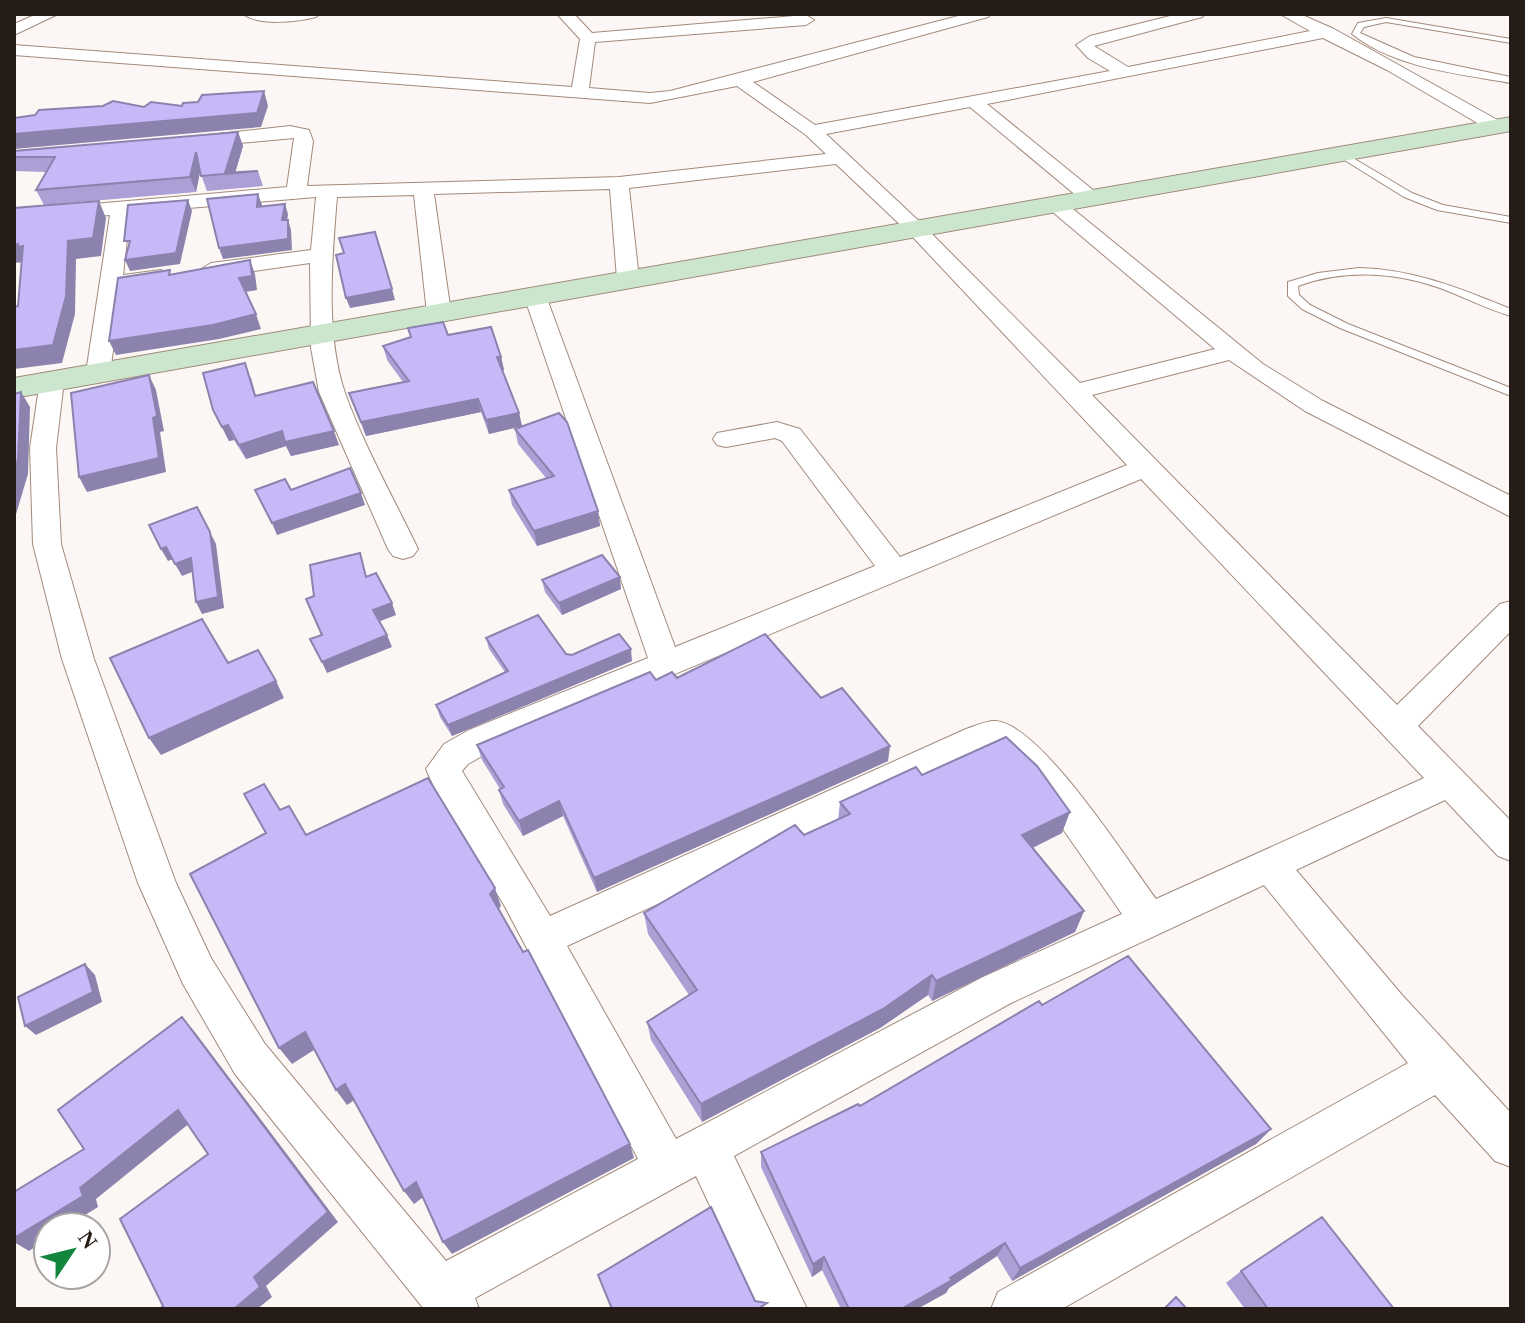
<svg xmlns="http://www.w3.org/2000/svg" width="1525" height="1323" viewBox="0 0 1525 1323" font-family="Georgia,serif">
<rect width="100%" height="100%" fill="#fcf7f4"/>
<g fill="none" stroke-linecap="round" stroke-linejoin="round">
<defs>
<path id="service" d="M1386,18L1511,39V43L1386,22L1364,27L1360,33L1414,57L1511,77V83C1459,74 1395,68 1352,34L1358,23Z
M1341,151L1412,193L1443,205L1511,217V223L1437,210L1404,197L1338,156V152Z
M1359,268C1414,269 1461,289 1511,309V316C1487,309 1464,297 1440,288C1395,272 1344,269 1298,286L1299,295L1310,305L1348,324L1511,388V396L1340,328L1302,309L1288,296V282L1318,273Z"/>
<path id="minor" d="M37,14H58L14,35V24Z
M243,14H319L316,17C297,22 259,26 243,14Z
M557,14H574L592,33L806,15L814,20L806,25L595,42L589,88L650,93L670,91L966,14H991L988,17L753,82L815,125L1110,71L1088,58L1076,45L1090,36L1178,14H1205L1202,17L1094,46L1128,67L1310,31L1280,14H1300L1334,29L1503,123L1506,127L1503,131H1491L1387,70L1323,38L987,104L1098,194L1101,198L1091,204L1084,202L970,107L826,134L922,224L1080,383L1215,349L1048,208L1045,204L1055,198L1062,200L1263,364L1323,401L1511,496V517L1305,411L1229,360L1092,395L1397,705L1500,604L1511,601V631L1418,726L1511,821V861L1498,856L1445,800L1296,870L1402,995L1511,1113V1167L1495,1161L1435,1095L1062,1309H991L998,1292L1408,1063L1264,885L1011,1003L734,1156L807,1309H758L696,1176L475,1298L479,1309H424L235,1074L183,984L138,883L62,659L33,544L30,448L40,381L43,376H61L64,381L56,448L61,544L94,659L176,883L211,958L265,1044L446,1261L638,1159L504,905L442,805L426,769L444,744L469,730L648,658L524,296L527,291H543L546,296L675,647L875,566L782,441L775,438L726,447L717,445L713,439L717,433L777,422L800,429L900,557L1127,465L908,232L836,164L629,188L639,279L628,286L617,279L610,189L434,194L451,313L447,318H431L427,313L414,195L337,197C332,257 325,335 345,393C363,444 394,499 418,549L413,556L403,559L393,556L388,549L319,392L311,348L310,263L211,277L200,270L211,263L311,250L316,197L130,213L123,275L161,270L172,277L161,284L121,289L110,373L107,378H89L86,373L110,215L14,223V211L287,187L294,138L196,147L187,141L189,137L290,126L309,130L313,141L307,186L619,177L826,154L806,135L737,86L650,103L14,55V45L572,87L580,39ZM1141,479L1424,778L1156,899C1127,860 1041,725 996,721C987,720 975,726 966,729L550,916L462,771L468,764L493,750ZM993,748L1033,786L1122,914L983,977L676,1139L567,946Z"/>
<path id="secondary" d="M1511,117V131L14,398V378Z"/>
</defs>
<use href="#service" stroke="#a28a7c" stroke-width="2"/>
<use href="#minor" stroke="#a28a7c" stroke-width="2"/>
<use href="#secondary" stroke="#a28a7c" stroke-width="2"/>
<use href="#service" fill="#fff" fill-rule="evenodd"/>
<use href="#minor" fill="#fff" fill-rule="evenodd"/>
<use href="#secondary" fill="#cbe6cc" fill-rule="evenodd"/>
</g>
<path fill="#ab9fd5" d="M238,132L243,146L235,173L258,171L263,186L207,191L200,172L196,192L44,205L36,190L47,172L14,171V151Z
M448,335L501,357L504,370L503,371L519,413L522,426L598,511L600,526L537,546L512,505L509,490L546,478L518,444L515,429L521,426L489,434L481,412L366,436L349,393L403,382L387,360L383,346Z
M251,377L256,396L339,445L291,456L286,446L246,459L234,440L229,441L213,410Z
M542,580L621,589L562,615L545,592Z
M486,638L566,654L632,661L452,736L440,717L436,705L505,672L489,649Z
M677,678L821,698L888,761L597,892L563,816L523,836L503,804L499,790L500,789L482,760L477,745L656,680Z
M922,775L1062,833L1033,848L1084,911L1075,932L932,1001L928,995L880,1028L702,1122L651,1040L647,1022L689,995L648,934L644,913L838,820L840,802Z
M1042,1005L1271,1129L1256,1144L1012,1281L997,1256L949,1288L946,1293L917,1309H841L822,1270L812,1277L761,1167V1152L860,1106Z
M1241,1271L1394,1309H1245L1226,1283Z"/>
<path fill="#8b82ae" d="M264,91L268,106L261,127L14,149V134Z
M238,132L243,146L235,173H225Z
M196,152L201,167L196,192L190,177Z
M258,194L262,205L261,217L257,207Z
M188,200L192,211L180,264L130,271L125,260Z
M99,201L106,218L101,256L76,259L75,314L62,363L14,369V350L68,241Z
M285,204L288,214L286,231L282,220Z
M288,220L291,230L292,250L223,259L219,248Z
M18,244L23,246L25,262L14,263V245Z
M250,260L255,274L257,290L245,292L239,278Z
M392,289L395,300L350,308L346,298Z
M256,314L261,329L219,339L116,355L109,341Z
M497,357H501L504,370L500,371Z
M149,375L156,390L164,431L160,432L166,472L87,492L79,477L153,418Z
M21,392L30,407L28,474L14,521V474Z
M478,399L481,412L366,436L361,422Z
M519,413L522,426L489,434L486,420Z
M228,425L234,440L229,441L222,427Z
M282,431H334L339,445L291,456L286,446L246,459L239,445Z
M361,493L365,505L277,535L272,523Z
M598,511L600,526L537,546L534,531Z
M210,532L216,544L224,608L202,614L196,602Z
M166,547L173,559L168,561L161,549Z
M191,558L197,570L182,576L175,564Z
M620,577L621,589L562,615L559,603Z
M392,603L396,615L378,622L373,610Z
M387,635L392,647L327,673L322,662Z
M631,649L632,661L452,736L448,725Z
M276,681L284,698L161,755L149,738Z
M890,746L888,761L597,892L594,878Z
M559,801L563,816L523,836L519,821Z
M1070,812L1062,833L1015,856L1022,835Z
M495,888L501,906L496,912L490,894Z
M1084,911L1075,932L932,1001L936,981Z
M85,964L95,975L102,1002L36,1035L25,1026Z
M932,975L928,995L880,1028L702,1122L701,1104Z
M182,1017L194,1031L338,1222L266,1286L272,1297L257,1309H234L254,1277Z
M305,1032L317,1048L292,1064L279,1048Z
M345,1084L356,1099L347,1105L336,1090Z
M178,1110L191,1122L96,1199L98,1207L66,1227H48V1238L29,1251L14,1242V1238Z
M1271,1129L1256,1144L1012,1281L1020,1268Z
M630,1144L634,1158L452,1254L443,1242Z
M416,1182L426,1195L414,1204L404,1191Z
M1005,1243L997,1256L949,1288L946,1293L917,1309H901Z
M824,1257L822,1270L812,1277L813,1264Z"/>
<path fill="#c7b9f8" stroke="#8b82ae" stroke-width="2" d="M264,91L257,113L14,134V118L35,115L39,110L103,106L113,101L144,107L151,102L182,106L183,103L198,102L202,95Z
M238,132L225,173L258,171L201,176L196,152L190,177L36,190L55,157H14V151Z
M258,194L257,207L285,204L282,220H288V239L219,248L207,199Z
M188,200L176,253L125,260L130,241H124L128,205Z
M99,201L93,238L68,241L66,296L53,345L14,350V307L18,306L23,246L17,247L18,244L14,245V208Z
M375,232L392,289L346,298L336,255L344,253L339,238Z
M250,260L252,276L239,278L256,314L213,325L109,341L118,278L170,270L169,275Z
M443,322L448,335L491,327L501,357H497L519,413L486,420L478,399L361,422L349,393L409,381L383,346L411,337L408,328Z
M245,363L255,396L313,382L334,431L285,442L282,431L239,445L228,425L222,427L213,410L203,373Z
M149,375L157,416L153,418L159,458L79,477L71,393Z
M21,392L18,459L14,474V394Z
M559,413L567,422L598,511L534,531L509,490L554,476L515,429Z
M350,468L361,493L272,523L255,490L285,479L291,490Z
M197,507L210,532L218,597L196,602L191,558L175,564L166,547L161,549L149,525Z
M360,553L366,577L376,573L392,603L373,610L387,635L322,662L310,639L322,635L306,599L314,596L310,565Z
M602,555L620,577L559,603L542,580Z
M538,615L566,654L572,655L619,634L631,649L448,725L436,705L508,671L486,638Z
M202,619L228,663L258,650L276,681L149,738L110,658Z
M765,634L821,698L842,688L890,746L594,878L559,801L519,821L499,790L504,787L477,745L650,672L656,680L672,672L677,678Z
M1006,737L1037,766L1070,812L1022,835L1084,911L936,981L932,975L883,1009L701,1104L647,1022L697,990L644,913L795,825L804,835L850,814L840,802L916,767L922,775Z
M428,778L495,888L490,894L523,952L528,950L630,1144L443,1242L416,1182L404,1191L345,1084L336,1090L305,1032L279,1048L190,874L266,833L244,794L264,784L280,810L289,806L306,835Z
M1128,956L1271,1129L1020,1268L1005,1243L950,1278L952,1280L901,1309H849L824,1257L813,1264L761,1152L858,1104L860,1106L1039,1001L1042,1005Z
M85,964L93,992L25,1026L18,997Z
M182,1017L328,1212L254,1277L260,1287L234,1309H160L163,1306L120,1219L208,1154L178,1110L80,1188L83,1196L14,1238V1192L84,1149L58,1110Z
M711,1207L755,1301L767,1303L758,1309H612L598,1275Z
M1322,1217L1394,1309H1268L1241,1271Z
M1176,1297L1187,1309H1164Z"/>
<rect width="1525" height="1323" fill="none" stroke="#251c17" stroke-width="32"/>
<g transform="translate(72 1251) rotate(55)"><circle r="38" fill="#ffffff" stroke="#a8a4a2" stroke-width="2"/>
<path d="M0-6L14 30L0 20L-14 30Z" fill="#13853d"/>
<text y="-12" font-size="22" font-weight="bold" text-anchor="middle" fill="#251c17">N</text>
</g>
</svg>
